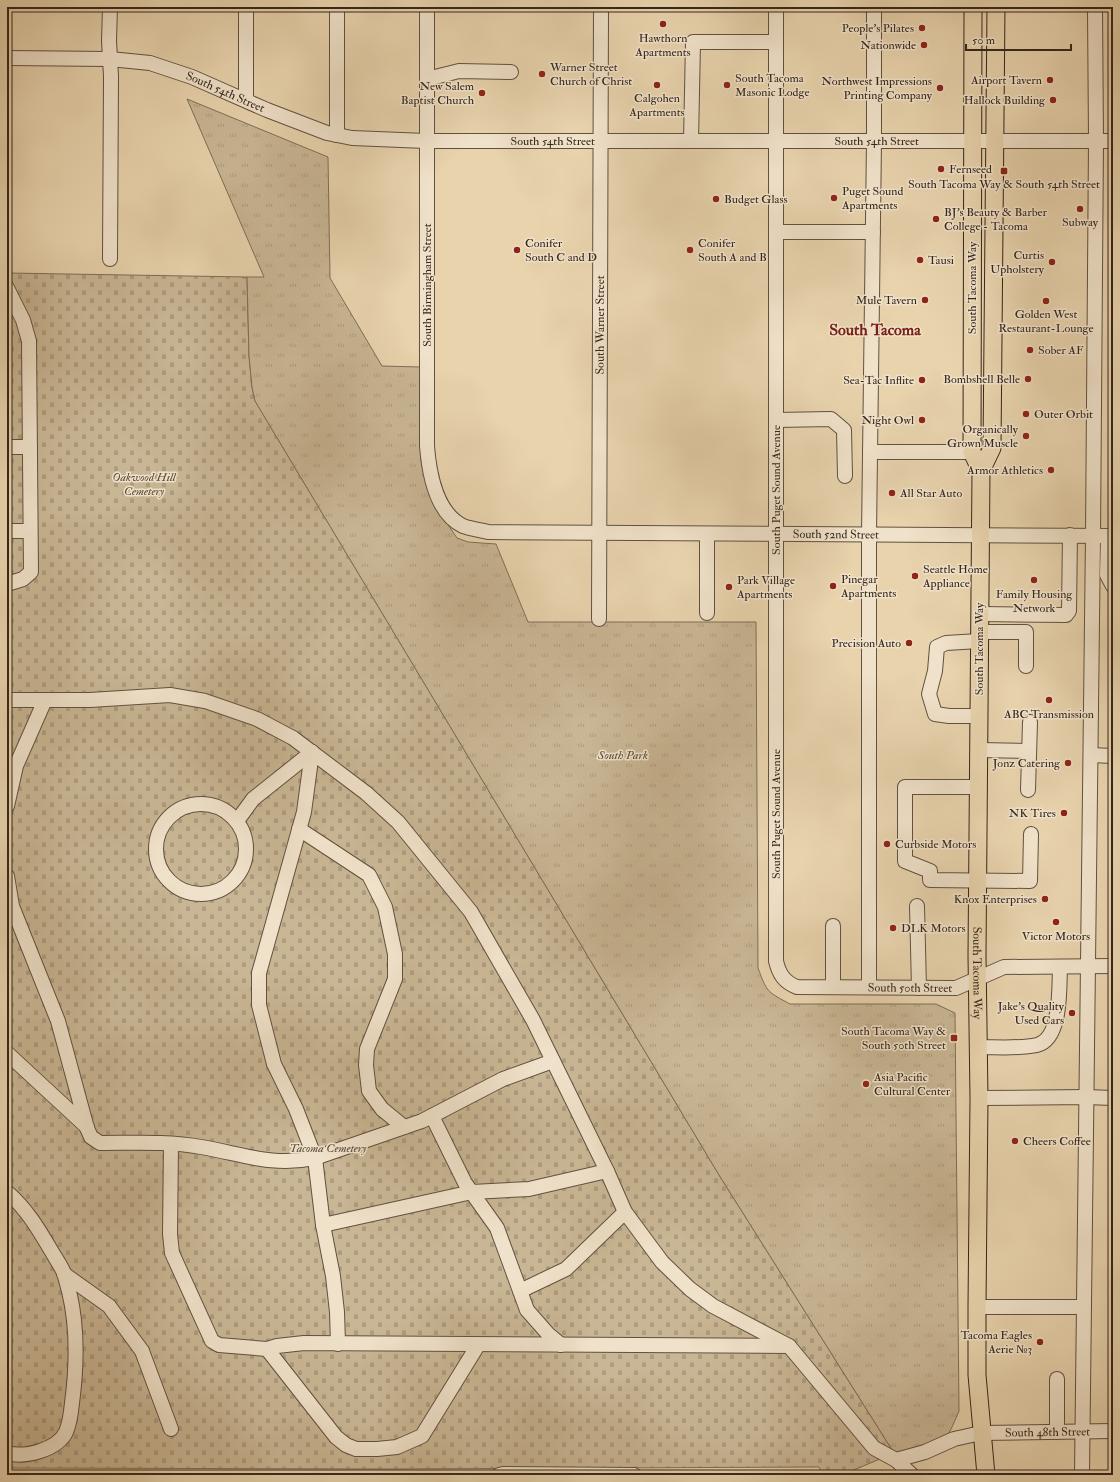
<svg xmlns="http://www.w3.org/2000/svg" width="1120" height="1482" viewBox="0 0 1120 1482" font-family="'IM FELL Double Pica',serif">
<defs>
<pattern id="cemetery-stones" width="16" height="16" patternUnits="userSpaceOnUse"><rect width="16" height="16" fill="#c9b694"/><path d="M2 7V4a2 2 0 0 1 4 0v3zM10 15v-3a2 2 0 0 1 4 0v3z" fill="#ad9c7f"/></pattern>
<pattern id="park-tufts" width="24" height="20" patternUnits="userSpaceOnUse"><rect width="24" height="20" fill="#c9b694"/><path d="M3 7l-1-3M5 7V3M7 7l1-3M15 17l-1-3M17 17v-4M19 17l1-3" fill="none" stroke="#ad9c7f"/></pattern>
</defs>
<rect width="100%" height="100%" fill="#e8d3ad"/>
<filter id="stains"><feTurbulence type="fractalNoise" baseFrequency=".005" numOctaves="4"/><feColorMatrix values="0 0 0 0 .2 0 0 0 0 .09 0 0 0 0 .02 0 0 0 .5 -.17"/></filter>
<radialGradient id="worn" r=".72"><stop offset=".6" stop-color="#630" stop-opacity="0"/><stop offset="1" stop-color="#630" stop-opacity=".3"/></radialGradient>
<path fill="url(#cemetery-stones)" stroke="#7e6e58" d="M7,273L247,277L249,356L252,387L255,401L719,1175L894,1453L842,1475H823L819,1467L387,1469L7,1468Z"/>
<path fill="url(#park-tufts)" stroke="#7e6e58" d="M187,99L328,157L330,278L382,366L420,367L421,461L427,487L438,510L457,538L468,542L496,544L528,622H756L758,968C767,993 768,992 790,1004H936L955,1013L959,1411C956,1418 950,1433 946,1437C935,1446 908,1450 894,1453L719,1175L255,401L252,387L249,356L247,277H264Z"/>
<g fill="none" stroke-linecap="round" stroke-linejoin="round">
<defs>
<g id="minor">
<path d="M246,7V100"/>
<path d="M337,7V135"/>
<path id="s1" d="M427,7V446C429,472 436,513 463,526C471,529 480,530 488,532L1113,536"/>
<path id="s2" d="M776,7V961C779,974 784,982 797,987L956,988L1004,967L1113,966"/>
<path id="s3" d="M7,58L110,59L150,63L192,77L267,110L327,133L352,138L426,141H1113"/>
<path d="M427,79L459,71L511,72"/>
<path d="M691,141L693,42H776"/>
<path d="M777,232H873"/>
<path d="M110,259L111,76L109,41L110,7"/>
<path d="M7,288L23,320L29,341L31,572L23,579L7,584"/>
<path d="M776,420L831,419L844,430L845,476"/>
<path d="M7,447H30"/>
<path d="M870,452H972"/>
<path d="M7,531H30"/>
<path d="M1108,536L1107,575L1113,586"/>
<path d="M707,613V534"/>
<path d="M980,614L1066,615L1069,611L1070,535"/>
<path id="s4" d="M599,619L601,7"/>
<path d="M979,632H1026V666"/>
<path d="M7,700H90L170,695L205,701L257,719L293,738L366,793L398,822L471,912L533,1020L607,1171L625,1212L662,1262L690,1289L713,1306L789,1346"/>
<path d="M979,716H949L935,714L929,694L935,671L937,647L946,643L979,641"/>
<path d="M979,750L1029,751"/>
<path d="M312,752L304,812L259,973V1005L274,1064L296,1109L315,1158L323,1225L333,1276L337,1312L338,1344"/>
<path d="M1091,755L1113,756"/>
<path d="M979,787H905V861L930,871V880L1030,881L1031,834"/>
<path d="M1028,790L1030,722"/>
<circle cx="201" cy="849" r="45"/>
<path d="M7,806L16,766L45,700"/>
<path d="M237,821L253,799L312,752"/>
<path d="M299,829L369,875L385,907L395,954V979L367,1049L366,1065L369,1091L382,1109L404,1127"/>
<path d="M7,876L12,906L58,1021L87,1128L91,1137L100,1143C133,1143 168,1141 201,1147C243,1154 272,1167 315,1158L422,1121L503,1079L553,1061"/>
<path d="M917,906L919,988"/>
<path d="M833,926V987"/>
<path d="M869,987V534L874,141V7"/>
<path d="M978,1047C997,1047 1019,1049 1037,1045C1062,1039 1059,987 1060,967"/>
<path d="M7,1053L87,1127"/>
<path d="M979,1098L1086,1097L1113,1098"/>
<path d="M432,1116L465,1183L497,1228L527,1310L549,1335L561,1345"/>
<path d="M171,1144L170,1234L172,1253L212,1341L219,1345L267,1349L277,1346L304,1343L789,1346L874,1448L896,1460"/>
<path d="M7,1192C27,1209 39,1230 52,1252C56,1259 61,1266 64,1273C66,1279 67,1285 69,1291C78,1328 77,1365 72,1403C71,1413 70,1423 66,1432C57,1450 25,1458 7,1453"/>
<path d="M323,1225L472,1192L529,1189L607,1171"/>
<path d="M64,1274L109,1306L142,1351L171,1429"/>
<path d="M520,1291L566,1269L625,1212"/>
<path d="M977,1307H1084"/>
<path d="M267,1349L336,1437L346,1445L356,1449H377L397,1447L422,1436L478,1345"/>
<path d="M1057,1379V1432"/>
<path d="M499,1475L503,1474L634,1475"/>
<path id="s5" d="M912,1475L896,1460L925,1452L954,1439L981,1433L1113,1431"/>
<path d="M1082,1475L1093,536L1096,141L1095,7"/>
</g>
<g id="major">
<path id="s6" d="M973,7L972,452L981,471L977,955L979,1098L977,1307V1375L986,1475"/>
<path d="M981,471L992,448L996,7"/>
</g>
</defs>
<use href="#minor" stroke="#615140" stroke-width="16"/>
<use href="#major" stroke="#34261c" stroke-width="19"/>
<use href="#minor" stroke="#f0e2ca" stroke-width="14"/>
<use href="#major" stroke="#e8d3ad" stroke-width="17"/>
</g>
<g fill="#8f2418" stroke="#f0e2ca" stroke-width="1.5">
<circle cx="663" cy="24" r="4"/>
<circle cx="922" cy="28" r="4"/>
<circle cx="924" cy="45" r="4"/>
<circle cx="542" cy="74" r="4"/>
<circle cx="1050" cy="80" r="4"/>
<circle cx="657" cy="85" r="4"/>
<circle cx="727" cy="85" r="4"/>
<circle cx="940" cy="88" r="4"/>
<circle cx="482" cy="93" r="4"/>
<circle cx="1053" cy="100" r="4"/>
<circle cx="941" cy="169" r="4"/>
<rect x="1000" y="167" width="8" height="8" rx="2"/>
<circle cx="834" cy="198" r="4"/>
<circle cx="716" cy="199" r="4"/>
<circle cx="1080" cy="209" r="4"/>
<circle cx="936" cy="219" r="4"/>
<circle cx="517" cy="250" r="4"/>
<circle cx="690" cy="250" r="4"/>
<circle cx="920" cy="260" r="4"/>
<circle cx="1052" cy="262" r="4"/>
<circle cx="925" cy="300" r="4"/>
<circle cx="1046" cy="301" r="4"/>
<circle cx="1030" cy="350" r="4"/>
<circle cx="1028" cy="379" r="4"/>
<circle cx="922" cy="380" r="4"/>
<circle cx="1026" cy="414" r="4"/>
<circle cx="922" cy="420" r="4"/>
<circle cx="1026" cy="436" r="4"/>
<circle cx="1051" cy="470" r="4"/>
<circle cx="892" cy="493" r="4"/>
<circle cx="915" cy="576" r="4"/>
<circle cx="1034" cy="580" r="4"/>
<circle cx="833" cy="586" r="4"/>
<circle cx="729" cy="587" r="4"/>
<circle cx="909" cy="643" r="4"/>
<circle cx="1049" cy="700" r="4"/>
<circle cx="1068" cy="763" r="4"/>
<circle cx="1064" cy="813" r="4"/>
<circle cx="887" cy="844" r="4"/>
<circle cx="1045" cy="899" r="4"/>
<circle cx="1056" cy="922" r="4"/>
<circle cx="893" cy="928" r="4"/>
<circle cx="1072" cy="1013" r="4"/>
<rect x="950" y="1034" width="8" height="8" rx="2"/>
<circle cx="866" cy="1084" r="4"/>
<circle cx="1015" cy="1141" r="4"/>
<circle cx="1040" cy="1342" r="4"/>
</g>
<g text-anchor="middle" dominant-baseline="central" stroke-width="3" stroke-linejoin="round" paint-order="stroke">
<g font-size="12" fill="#34261c" stroke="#f0e2ca" text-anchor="end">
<text x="914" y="28">People's Pilates</text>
<text x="663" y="38" text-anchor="middle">Hawthorn<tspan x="663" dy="14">Apartments</tspan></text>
<text x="916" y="45">Nationwide</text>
<text x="550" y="67" text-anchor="start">Warner Street<tspan x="550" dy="14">Church of Christ</tspan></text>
<text x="735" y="78" text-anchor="start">South Tacoma<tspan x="735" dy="14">Masonic Lodge</tspan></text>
<text x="1042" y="80">Airport Tavern</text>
<text x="932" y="81">Northwest Impressions<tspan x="932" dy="14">Printing Company</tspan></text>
<text x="474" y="86">New Salem<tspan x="474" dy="14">Baptist Church</tspan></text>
<text x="657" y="98" text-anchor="middle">Calgohen<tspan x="657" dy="14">Apartments</tspan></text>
<text x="1045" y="100">Hallock Building</text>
<text x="949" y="169" text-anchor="start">Fernseed</text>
<text x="1004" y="184" text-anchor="middle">South Tacoma Way &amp; South 54th Street</text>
<text x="842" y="191" text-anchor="start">Puget Sound<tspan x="842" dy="14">Apartments</tspan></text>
<text x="724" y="199" text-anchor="start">Budget Glass</text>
<text x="944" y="212" text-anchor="start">BJ's Beauty &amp; Barber<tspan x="944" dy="14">College - Tacoma</tspan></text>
<text x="1080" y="222" text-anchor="middle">Subway</text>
<text x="525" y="243" text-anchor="start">Conifer<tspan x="525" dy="14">South C and D</tspan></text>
<text x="698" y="243" text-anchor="start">Conifer<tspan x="698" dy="14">South A and B</tspan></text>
<text x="1044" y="255">Curtis<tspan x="1044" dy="14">Upholstery</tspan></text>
<text x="928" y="260" text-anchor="start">Tausi</text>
<text x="917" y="300">Mule Tavern</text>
<text x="1046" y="314" text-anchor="middle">Golden West<tspan x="1046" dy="14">Restaurant-Lounge</tspan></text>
<text x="1038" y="350" text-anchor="start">Sober AF</text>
<text x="1020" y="379">Bombshell Belle</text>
<text x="914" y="380">Sea-Tac Inflite</text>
<text x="1034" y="414" text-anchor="start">Outer Orbit</text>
<text x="914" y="420">Night Owl</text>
<text x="1018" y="429">Organically<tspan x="1018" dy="14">Grown Muscle</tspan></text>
<text x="1043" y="470">Armor Athletics</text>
<text x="900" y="493" text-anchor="start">All Star Auto</text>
<text x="923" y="569" text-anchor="start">Seattle Home<tspan x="923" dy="14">Appliance</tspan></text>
<text x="841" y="579" text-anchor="start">Pinegar<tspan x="841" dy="14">Apartments</tspan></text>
<text x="737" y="580" text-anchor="start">Park Village<tspan x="737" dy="14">Apartments</tspan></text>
<text x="1034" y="594" text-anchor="middle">Family Housing<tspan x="1034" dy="14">Network</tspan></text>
<text x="901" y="643">Precision Auto</text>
<text x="1049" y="714" text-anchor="middle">ABC Transmission</text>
<text x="1060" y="763">Jonz Catering</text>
<text x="1056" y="813">NK Tires</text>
<text x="895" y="844" text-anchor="start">Curbside Motors</text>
<text x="1037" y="899">Knox Enterprises</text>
<text x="901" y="928" text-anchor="start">DLK Motors</text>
<text x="1056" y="936" text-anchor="middle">Victor Motors</text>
<text x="1064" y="1006">Jake's Quality<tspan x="1064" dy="14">Used Cars</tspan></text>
<text x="946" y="1031">South Tacoma Way &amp;<tspan x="946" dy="14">South 50th Street</tspan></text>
<text x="874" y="1077" text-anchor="start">Asia Pacific<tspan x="874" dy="14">Cultural Center</tspan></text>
<text x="1023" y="1141" text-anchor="start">Cheers Coffee</text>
<text x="1032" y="1335">Tacoma Eagles<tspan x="1032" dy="14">Aerie №3</tspan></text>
</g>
<g font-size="12" fill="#34261c" stroke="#f0e2ca">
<text stroke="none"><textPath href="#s3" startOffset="224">South 54th Street</textPath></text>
<text stroke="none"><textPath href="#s3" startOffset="560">South 54th Street</textPath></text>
<text stroke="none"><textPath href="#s3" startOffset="884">South 54th Street</textPath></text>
<text transform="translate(427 285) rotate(-90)">South Birmingham Street</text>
<text transform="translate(972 288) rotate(-90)">South Tacoma Way</text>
<text stroke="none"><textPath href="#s4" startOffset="294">South Warner Street</textPath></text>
<text transform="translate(776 490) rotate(-90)">South Puget Sound Avenue</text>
<text stroke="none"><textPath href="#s1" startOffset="904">South 52nd Street</textPath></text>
<text transform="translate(979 649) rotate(-90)">South Tacoma Way</text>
<text transform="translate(776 814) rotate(-90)">South Puget Sound Avenue</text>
<text stroke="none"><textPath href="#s6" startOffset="968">South Tacoma Way</textPath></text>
<text stroke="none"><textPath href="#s2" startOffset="1102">South 50th Street</textPath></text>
<text stroke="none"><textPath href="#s5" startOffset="178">South 48th Street</textPath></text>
</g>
<g font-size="12" font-style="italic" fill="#594a3a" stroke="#f0e2ca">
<text x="144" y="477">Oakwood Hill<tspan x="144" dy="14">Cemetery</tspan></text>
<text x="623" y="755">South Park</text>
<text x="328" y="1148">Tacoma Cemetery</text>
</g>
<g font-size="16" font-weight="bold" fill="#7a1f14" stroke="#f0e2ca">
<text x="875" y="330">South Tacoma</text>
</g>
</g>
<rect width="1120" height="1482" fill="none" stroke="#e8d3ad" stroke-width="24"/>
<rect x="8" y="8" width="1104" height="1466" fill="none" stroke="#34261c" stroke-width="2"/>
<rect x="12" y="12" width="1096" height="1458" fill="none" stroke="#34261c"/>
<path d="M966 44v6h105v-6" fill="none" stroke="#34261c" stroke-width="2"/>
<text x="972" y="44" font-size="12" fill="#34261c" stroke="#f0e2ca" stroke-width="3" paint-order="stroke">50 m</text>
<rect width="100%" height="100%" filter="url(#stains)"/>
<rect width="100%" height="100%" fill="url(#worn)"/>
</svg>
